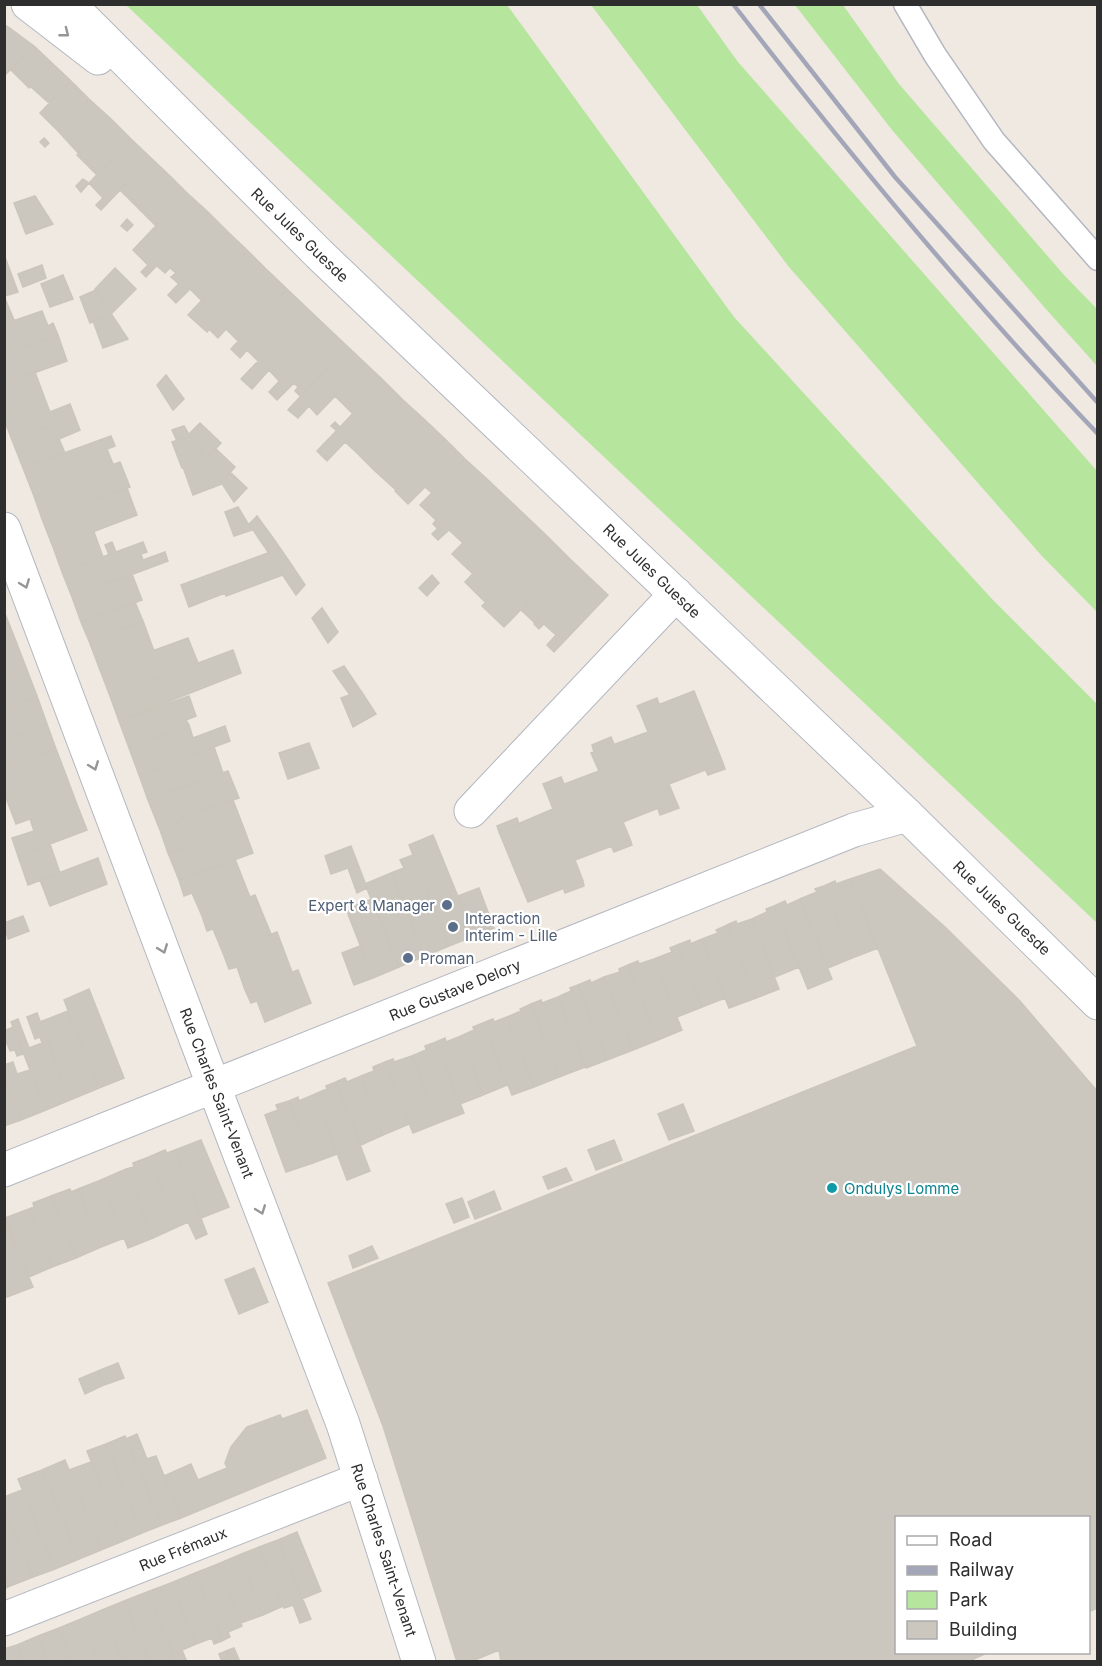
<svg xmlns="http://www.w3.org/2000/svg" width="1102" height="1666" viewBox="0 0 1102 1666" font-family="Inter,sans-serif">
<rect width="100%" height="100%" fill="#efe9e1"/>
<path fill="#b6e59e" d="M126,5H507L734,317L992,599L1097,704V923Z
M591,5H697L738,62L1097,471V612L1041,555L789,267Z
M795,5H843L899,84L1064,275L1097,309V366L1045,308L892,130Z"/>
<path fill="#cbc7bf" stroke="#cbc5ba" stroke-width="1.5" d="M7,26L34,46L4,76V29Z
M34,46L53,64L29,88L11,70Z
M53,64L71,81L49,103L31,87Z
M71,81L89,99L59,132L40,113Z
M89,99L110,118L78,153L59,132Z
M110,118L131,139L97,175L77,155Z
M44,138L49,143L45,147L40,142Z
M131,139L151,158L101,210L96,205L103,198L89,183Z
M151,158L169,175L138,208L120,190Z
M169,175L187,193L156,226L138,208Z
M83,179L89,183L81,192L76,186Z
M187,193L208,212L146,277L141,272L148,265L133,250Z
M35,196L53,224L26,234L14,203Z
M208,212L228,232L179,284L171,277L176,273L170,268L165,273L157,266Z
M127,219L133,225L127,231L121,226Z
M228,232L248,251L202,301L190,289L176,303L168,295Z
M248,251L266,269L207,332L188,315Z
M5,257L18,292L5,296L4,258Z
M42,265L46,278L23,287L18,274Z
M115,268L136,289L111,314L95,289Z
M266,269L287,289L238,341L226,329L218,338L210,330Z
M63,275L73,299L50,307L41,284Z
M287,289L308,309L258,361L247,350L240,358L231,349Z
M96,290L112,315L90,323L80,297Z
M4,296L14,320L4,324Z
M308,309L329,329L279,381L269,370L252,389L241,379Z
M42,311L48,326L53,323L58,335L4,355V324Z
M112,315L128,339L103,348L93,321Z
M329,329L347,346L301,397L295,391L298,387L294,383L277,400L269,392Z
M58,335L67,361L4,384V355Z
M347,346L366,364L317,415L309,406L298,418L288,410Z
M366,364L384,381L353,414L335,396Z
M35,372L45,399L4,414V384Z
M166,375L184,399L173,410L157,385Z
M384,381L403,400L355,451L345,442L327,461L317,451Z
M45,399L50,412L70,404L75,417L12,440L4,419V414Z
M403,400L425,420L375,471L355,451Z
M75,417L80,430L59,439L65,453L23,468L12,440Z
M425,420L445,439L396,490L375,471Z
M335,422L340,427L337,431L331,426Z
M200,423L221,443L206,459L189,434Z
M184,426L190,436L177,441L172,430Z
M111,436L115,446L107,449L113,464L75,479L74,476L52,484L54,490L34,496L23,468Z
M190,436L206,459L182,468L172,442Z
M445,439L465,459L432,493L425,487L408,504L395,491Z
M215,448L235,467L221,482L206,459Z
M206,459L222,484L193,495L183,467Z
M465,459L487,479L438,529L433,524L436,520L420,505Z
M120,462L130,487L42,519L34,496L54,490L52,484L74,476L75,479Z
M230,472L247,488L234,502L221,482Z
M487,479L507,498L463,543L449,530L438,540L432,534Z
M127,488L137,515L53,547L42,519Z
M507,498L527,517L473,574L452,554Z
M238,507L252,530L234,536L225,512Z
M257,516L273,538L264,546L249,524Z
M527,517L548,537L485,602L465,582Z
M94,532L103,557L62,572L53,547Z
M548,537L570,559L504,627L482,606Z
M273,538L289,561L280,571L264,546Z
M112,542L116,552L109,555L105,545Z
M143,542L147,552L141,554L143,560L165,552L168,561L72,597L62,572Z
M268,553L283,575L226,596L225,593L189,607L181,585Z
M570,559L589,577L539,629L534,624L539,618L526,605Z
M289,561L305,585L296,595L280,571Z
M132,574L142,600L81,622L72,597Z
M432,575L439,583L427,596L419,588Z
M589,577L608,595L554,652L547,645L556,635L544,624Z
M135,602L143,621L89,641L81,622Z
M526,605L539,618L535,623L521,610Z
M322,608L338,632L328,643L312,618Z
M6,616L17,644L4,648V617Z
M143,621L154,651L100,670L89,641Z
M188,638L198,663L110,696L100,670Z
M17,644L27,670L4,678V648Z
M233,650L241,673L119,721L110,696Z
M344,666L361,691L350,695L333,671Z
M27,670L37,696L4,708V678Z
M361,691L376,714L353,727L341,698Z
M694,691L723,763L669,784L676,801L623,822L630,839L575,860L583,881L528,902L499,832L553,809L546,791L599,771L591,753L648,732L640,712Z
M37,696L47,724L4,740V708Z
M189,696L196,716L186,720L189,725L129,748L119,721Z
M657,698L659,704L640,712L637,706Z
M47,724L56,749L4,768V740Z
M189,725L193,738L225,726L230,741L139,775L129,748Z
M611,737L614,744L594,752L592,745Z
M309,743L319,768L288,779L279,753Z
M214,747L223,773L148,800L139,775Z
M56,749L66,775L4,799V768Z
M723,763L725,769L708,775L705,769Z
M228,771L239,798L178,819L179,823L160,830L148,800Z
M66,775L76,802L16,824L6,798Z
M561,777L564,784L546,791L543,784Z
M233,800L243,826L168,853L160,830L179,823L178,819Z
M676,801L679,808L660,815L658,809Z
M76,802L87,830L18,856L12,838L34,831L30,819Z
M517,818L519,824L499,832L497,826Z
M243,826L253,853L179,880L168,853Z
M433,835L474,936L449,946L409,845Z
M630,839L632,845L614,852L611,846Z
M50,844L60,873L28,885L18,856Z
M351,846L367,888L357,893L348,868L331,874L325,856Z
M413,855L449,946L425,956L391,873L404,868L400,860Z
M98,858L107,884L50,906L40,880Z
M235,859L250,897L202,916L192,893L184,896L179,880Z
M880,869L945,927L1019,1000L1098,1092V1608L1088,1612V1518H896V1652H989L967,1662H501L499,1650L470,1662H457L383,1426L328,1283L917,1046L850,879Z
M391,873L425,956L399,967L365,884Z
M850,879L878,948L852,958L824,886L835,881L836,884Z
M583,881L584,886L565,893L563,888Z
M824,886L852,958L828,968L800,899L817,892L815,889Z
M479,888L494,928L474,936L458,896Z
M255,895L271,934L223,953L213,929L207,931L202,916Z
M372,899L399,967L373,978L346,909Z
M800,899L832,979L808,989L774,906L785,901L787,905Z
M774,906L799,967L775,977L752,919L767,912L766,909Z
M23,916L29,931L8,939L4,923Z
M752,919L779,989L756,998L727,925L736,921L737,924Z
M727,925L756,998L729,1008L702,939L718,933L716,930Z
M277,932L292,972L245,990L237,967L229,969L223,953Z
M702,939L725,998L702,1007L677,945L690,940V944Z
M677,945L702,1007L677,1017L654,959L672,952L670,948Z
M360,946L373,978L354,985L342,953Z
M654,959L682,1030L658,1040L628,965L638,961L639,964Z
M628,965L658,1040L633,1050L604,977L620,972L619,969Z
M298,970L311,1003L265,1022L257,1001L251,1003L245,990Z
M604,977L633,1050L607,1060L578,985L590,980L591,983Z
M578,985L607,1060L586,1068L558,997L571,991L570,988Z
M89,989L124,1078L99,1088L64,1000Z
M558,997L585,1067L559,1077L531,1004L541,1000L542,1003Z
M531,1004L559,1077L534,1087L507,1017L521,1011L520,1009Z
M68,1011L99,1088L70,1100L40,1022Z
M37,1013L70,1100L46,1110L11,1022L18,1019L29,1048L42,1043L40,1037L35,1039L27,1017Z
M507,1017L534,1087L512,1095L483,1023L493,1019L494,1022Z
M483,1023L507,1085L483,1095L461,1036L474,1030L473,1027Z
M13,1027L23,1054L17,1056L15,1050L10,1051L4,1036V1031Z
M461,1036L483,1095L460,1104L436,1042L445,1038L446,1042Z
M436,1042L464,1113L438,1123L412,1056L426,1050L425,1046Z
M412,1056L438,1123L413,1133L385,1062L393,1059L394,1062Z
M13,1062L17,1074L30,1070L46,1110L21,1120L4,1076V1065Z
M385,1062L409,1124L383,1135L361,1076L374,1071L373,1067Z
M4,1076L21,1120L4,1126Z
M361,1076L383,1135L361,1145L336,1082L345,1078L347,1082Z
M336,1082L370,1171L347,1180L315,1094L327,1089L326,1086Z
M315,1094L337,1154L313,1163L289,1101L298,1097L299,1101Z
M289,1101L313,1163L286,1172L265,1115L278,1110L276,1105Z
M683,1104L694,1131L669,1140L658,1114Z
M201,1140L229,1207L201,1218L175,1150Z
M614,1140L622,1160L596,1170L588,1150Z
M165,1150L167,1153L175,1150L207,1234L196,1239L188,1222L177,1227L149,1157Z
M149,1157L177,1227L153,1238L126,1169L134,1167L133,1163Z
M566,1168L572,1180L548,1189L543,1177Z
M126,1169L153,1238L128,1248L101,1180Z
M101,1180L124,1238L101,1247L78,1189Z
M70,1189L71,1192L78,1189L101,1247L76,1258L51,1196Z
M494,1191L501,1209L475,1219L468,1202Z
M51,1196L76,1258L52,1267L29,1209L34,1207L33,1203Z
M462,1198L469,1217L454,1223L446,1204Z
M29,1209L52,1267L29,1277L5,1218Z
M4,1218L33,1287L7,1297L4,1289Z
M372,1246L378,1258L353,1268L349,1256Z
M254,1268L268,1302L239,1314L225,1280Z
M118,1363L124,1378L104,1385L98,1371Z
M98,1371L104,1385L85,1394L79,1379Z
M307,1410L326,1458L181,1518L164,1476L191,1464L198,1480L227,1468L225,1463L231,1447L247,1427L280,1415L282,1419Z
M137,1434L147,1459L156,1456L181,1518L162,1525L126,1439Z
M125,1436L162,1525L142,1533L106,1444Z
M106,1444L142,1533L123,1541L87,1451Z
M65,1460L101,1550L79,1559L42,1470Z
M91,1462L123,1541L101,1550L69,1470Z
M42,1470L79,1559L55,1569L18,1479Z
M22,1490L55,1569L33,1577L4,1507V1497Z
M4,1507L33,1577L10,1586L4,1572Z
M297,1532L321,1591L302,1599L278,1540Z
M278,1540L311,1619L300,1623L293,1605L284,1608L259,1547Z
M259,1547L283,1606L263,1615L239,1555Z
M239,1555L263,1615L241,1623L218,1564Z
M218,1564L242,1626L228,1632L230,1637L222,1641L195,1573Z
M4,1572L10,1586L4,1589Z
M195,1573L222,1641L214,1644L212,1638L196,1644L171,1583Z
M171,1583L196,1644L182,1650L187,1662H176L147,1592Z
M147,1592L172,1652L176,1662H149L124,1601Z
M124,1601L149,1662H123L102,1610Z
M102,1610L123,1662H98L81,1619Z
M81,1619L98,1662H73L59,1628Z
M59,1628L73,1662H48L38,1636Z
M38,1636L48,1662H23L17,1645Z
M17,1645L23,1662H4V1649Z
M234,1648L240,1662H231L226,1651Z
M226,1651L231,1662H222L219,1654Z"/>
<g fill="none" stroke-linecap="round" stroke-linejoin="round">
<defs>
<path id="service" d="M905,4L935,55L994,141L1098,259"/>
<path id="minor" d="M4,529L214,1087L343,1424L419,1662
M471,811L676,594
M4,1170L854,830L907,815
M4,1619L361,1479"/>
<path id="tertiary" d="M28,4L98,58
M69,4L319,254L907,815L1098,1003"/>
</defs>
<use href="#service" stroke="#b4b7c1" stroke-width="25"/>
<use href="#minor" stroke="#b4b7c1" stroke-width="35"/>
<use href="#tertiary" stroke="#b4b7c1" stroke-width="35"/>
<use href="#service" stroke="#fff" stroke-width="22"/>
<use href="#minor" stroke="#fff" stroke-width="33"/>
<use href="#tertiary" stroke="#fff" stroke-width="33"/>
<path stroke="#a3a6b8" stroke-width="4.5" d="M733,4C848,153 968,298 1098,434
M759,4L895,177L1098,403"/>
</g>
<defs><path id="oneway-chevron" d="M-2-3.5L2.5 0L-2 3.5" fill="none" stroke-width="1.6" stroke-linecap="round" stroke-linejoin="round" transform="scale(1.5)"/></defs>
<g stroke="#969696">
<use href="#oneway-chevron" transform="translate(65 33) rotate(38)"/>
<use href="#oneway-chevron" transform="translate(25 584) rotate(69)"/>
<use href="#oneway-chevron" transform="translate(94 766) rotate(69)"/>
<use href="#oneway-chevron" transform="translate(163 949) rotate(69)"/>
<use href="#oneway-chevron" transform="translate(261 1210) rotate(69)"/>
</g>
<g fill="#5c6f8a" stroke="#fff" stroke-width="2">
<circle cx="447" cy="905" r="6"/>
<circle cx="453" cy="927" r="6"/>
<circle cx="408" cy="958" r="6"/>
</g>
<circle fill="#0f9aa8" stroke="#fff" stroke-width="2" cx="832" cy="1188" r="6"/>
<g text-anchor="middle" dominant-baseline="central" stroke-width="4.5" stroke-linejoin="round" paint-order="stroke">
<g font-size="15" fill="#2e2e2e" stroke="#fff">
<text transform="translate(300 235) rotate(44)">Rue Jules Guesde</text>
<text transform="translate(652 571) rotate(44)">Rue Jules Guesde</text>
<text transform="translate(1002 908) rotate(44)">Rue Jules Guesde</text>
<text transform="translate(455 990) rotate(-22)">Rue Gustave Delory</text>
<text transform="translate(217 1093) rotate(69)">Rue Charles Saint-Venant</text>
<text transform="translate(183 1549) rotate(-22)">Rue Frémaux</text>
<text transform="translate(384 1550) rotate(72)">Rue Charles Saint-Venant</text>
</g>
<g font-size="15" fill="#4e5e75" stroke="#fff" text-anchor="start">
<text x="435" y="905" text-anchor="end">Expert &amp; Manager</text>
<text x="465" y="918">Interaction<tspan x="465" dy="17">Interim - Lille</tspan></text>
<text x="420" y="958">Proman</text>
</g>
<g font-size="15" fill="#0d838f" stroke="#fff" text-anchor="start">
<text x="844" y="1188">Ondulys Lomme</text>
</g>
</g>
<rect width="1102" height="1666" fill="none" stroke="#2e2e2e" stroke-width="12"/>
<rect x="895" y="1516" width="195" height="138" fill="#ffffff" stroke="#ababab" stroke-width="1.5"/>
<rect x="907" y="1536" width="30" height="9" fill="#ffffff" stroke="#ababab" stroke-width="1.5"/>
<text x="949" y="1546" font-size="18" fill="#2e2e2e">Road</text>
<rect x="907" y="1566" width="30" height="9" fill="#a3a6b8" stroke="#ababab" stroke-width="1.5"/>
<text x="949" y="1576" font-size="18" fill="#2e2e2e">Railway</text>
<rect x="907" y="1591" width="30" height="18" fill="#b6e59e" stroke="#ababab" stroke-width="1.5"/>
<text x="949" y="1606" font-size="18" fill="#2e2e2e">Park</text>
<rect x="907" y="1621" width="30" height="18" fill="#cbc7bf" stroke="#ababab" stroke-width="1.5"/>
<text x="949" y="1636" font-size="18" fill="#2e2e2e">Building</text>
</svg>
